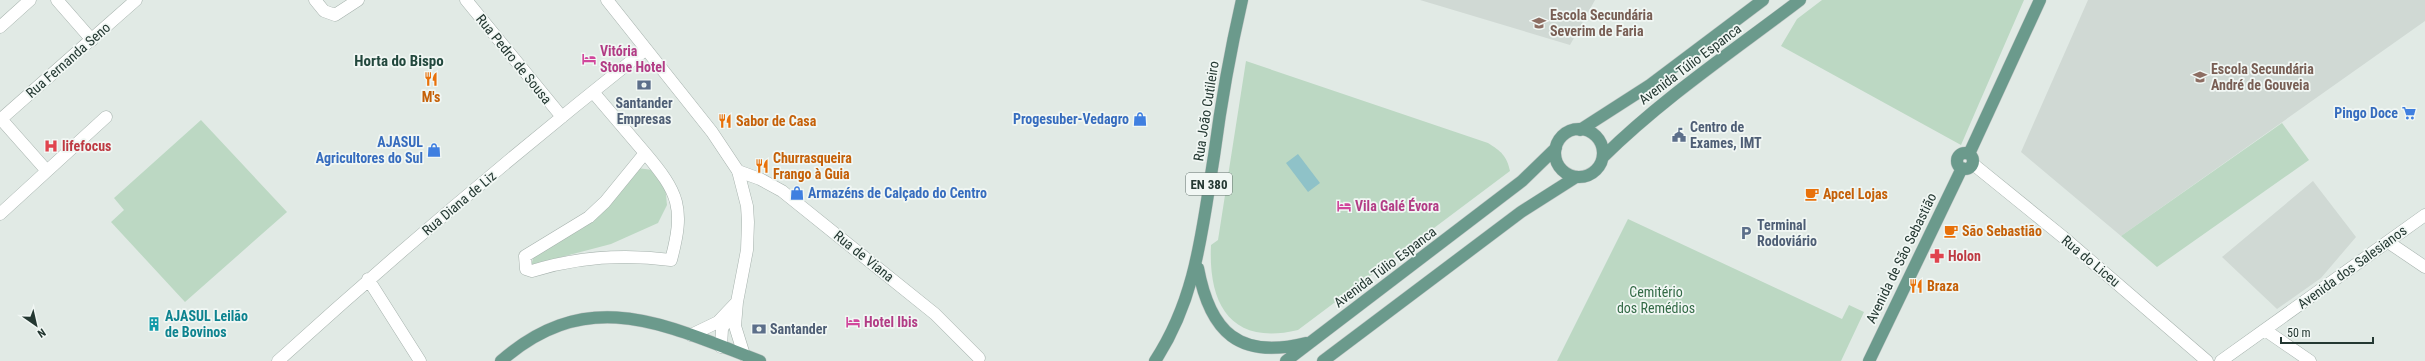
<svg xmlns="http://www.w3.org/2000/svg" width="2425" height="361" viewBox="0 0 2425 361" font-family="'Roboto Condensed',sans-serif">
<rect width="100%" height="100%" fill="#e1eae5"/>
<path fill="#d0d9d4" d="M1420,0H1595L1570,45Z
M2088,0H2425V21L2121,236L2021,152Z
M2313,181L2356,237L2321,278L2277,309L2222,257Z"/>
<path fill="#bcd8c3" d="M1822,0H2024L1961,145L1781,46L1797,19Z
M1246,61L1488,143C1501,151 1507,156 1510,171L1298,330C1232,346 1208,306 1211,245L1218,240Z
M201,120L287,212L185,302L111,222L124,210L114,198Z
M2282,123L2309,160L2157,267L2121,236Z
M637,168L653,170L665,185L667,205L658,223L611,244L531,265L534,256L583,228L615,199Z
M1628,219L1842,319L1849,305L1864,312L1841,361H1557Z"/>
<path fill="#8fc2c8" d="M1298,154L1320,183L1308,192L1286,163Z"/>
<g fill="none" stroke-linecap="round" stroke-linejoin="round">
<defs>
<path id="minor" d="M57,0L92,40
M315,0L324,11L335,15L358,0
M466,0L562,117
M0,27L30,0
M593,92L645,153
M1,119L47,171
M0,120L136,0
M645,153C679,193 685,208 671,260C624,254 577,257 532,271L526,269L525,256L589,217L605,202Z
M1973,164L2063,237L2207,361
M738,171L760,179L782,191L935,314L979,358
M0,214L106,117
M2388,242L2425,267
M368,279L420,361
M2265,330L2310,361
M278,361C397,253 519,150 645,50
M2221,361L2425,215"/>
<path id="tertiary" d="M607,0L712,132L738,171L747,206L748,222L747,250L737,302L735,326L744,355
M691,335L718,322L737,302
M721,347L722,329L729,315"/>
<path id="primary" d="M1555 153a24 24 0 1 1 48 0a24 24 0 1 1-48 0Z
M1580,130L1650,85L1763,0
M1957 161a8 8 0 1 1 16 0a8 8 0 1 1-16 0Z
M1969,154L2040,0
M1603,157C1663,98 1733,51 1800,0
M1198,268C1210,332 1239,360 1306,343
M501,361C589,284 665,325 760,361
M1155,361C1197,297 1202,229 1214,156C1221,103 1230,52 1242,0
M1286,361L1522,181L1556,148
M1323,361L1521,212L1576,177
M1869,361L1962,168"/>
</defs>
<use href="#minor" stroke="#a5b1ac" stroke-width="13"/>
<use href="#tertiary" stroke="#a5b1ac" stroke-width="13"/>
<use href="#primary" stroke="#c2c7c6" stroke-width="13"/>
<use href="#minor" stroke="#fff" stroke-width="12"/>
<use href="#tertiary" stroke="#fff" stroke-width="12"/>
<use href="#primary" stroke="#6b9a8c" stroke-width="12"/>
</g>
<defs>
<symbol id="school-bare" viewBox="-9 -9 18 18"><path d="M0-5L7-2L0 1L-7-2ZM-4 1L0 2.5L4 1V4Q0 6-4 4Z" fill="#8d6e63" stroke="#f1f7f4" stroke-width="2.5" paint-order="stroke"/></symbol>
<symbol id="hotel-bare" viewBox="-9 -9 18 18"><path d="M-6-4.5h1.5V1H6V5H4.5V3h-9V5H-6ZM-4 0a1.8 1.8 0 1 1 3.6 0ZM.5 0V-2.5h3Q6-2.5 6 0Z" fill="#d1479c" stroke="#f1f7f4" stroke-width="2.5" paint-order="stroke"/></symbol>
<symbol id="restaurant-bare" viewBox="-9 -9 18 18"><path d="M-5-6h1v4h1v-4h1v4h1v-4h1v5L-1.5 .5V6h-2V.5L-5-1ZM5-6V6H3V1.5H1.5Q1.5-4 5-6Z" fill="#e8710a" stroke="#f1f7f4" stroke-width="2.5" paint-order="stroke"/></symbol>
<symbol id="bank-bare" viewBox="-9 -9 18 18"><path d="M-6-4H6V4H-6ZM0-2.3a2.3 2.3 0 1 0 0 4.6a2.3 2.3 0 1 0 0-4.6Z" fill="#5c6f8a" stroke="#f1f7f4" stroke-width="2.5" paint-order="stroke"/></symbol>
<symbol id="supermarket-bare" viewBox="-9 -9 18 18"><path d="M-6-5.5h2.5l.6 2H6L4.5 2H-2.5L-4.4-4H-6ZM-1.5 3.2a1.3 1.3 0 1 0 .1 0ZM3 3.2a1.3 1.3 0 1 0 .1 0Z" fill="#3f7fe0" stroke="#f1f7f4" stroke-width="2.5" paint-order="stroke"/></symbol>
<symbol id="shop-bare" viewBox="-9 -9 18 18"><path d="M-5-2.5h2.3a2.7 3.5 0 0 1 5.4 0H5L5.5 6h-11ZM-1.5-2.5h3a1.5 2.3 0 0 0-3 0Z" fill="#3f7fe0" stroke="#f1f7f4" stroke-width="2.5" paint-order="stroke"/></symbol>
<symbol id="civic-bare" viewBox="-9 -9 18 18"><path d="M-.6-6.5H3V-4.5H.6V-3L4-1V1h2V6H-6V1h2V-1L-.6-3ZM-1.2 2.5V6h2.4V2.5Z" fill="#5c6f8a" stroke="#f1f7f4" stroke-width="2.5" paint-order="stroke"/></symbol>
<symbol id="hospital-bare" viewBox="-9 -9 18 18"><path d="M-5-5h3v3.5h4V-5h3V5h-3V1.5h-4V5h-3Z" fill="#e0444e" stroke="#f1f7f4" stroke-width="2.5" paint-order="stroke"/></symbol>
<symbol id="cafe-bare" viewBox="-9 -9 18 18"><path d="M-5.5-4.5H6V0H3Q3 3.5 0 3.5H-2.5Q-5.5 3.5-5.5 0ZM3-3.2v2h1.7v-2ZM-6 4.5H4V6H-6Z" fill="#e8710a" stroke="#f1f7f4" stroke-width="2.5" paint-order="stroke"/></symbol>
<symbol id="parking-bare" viewBox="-9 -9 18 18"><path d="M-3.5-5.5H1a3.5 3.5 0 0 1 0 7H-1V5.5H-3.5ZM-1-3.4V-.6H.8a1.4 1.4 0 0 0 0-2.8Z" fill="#5c6f8a" stroke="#f1f7f4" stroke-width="2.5" paint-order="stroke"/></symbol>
<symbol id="pharmacy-bare" viewBox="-9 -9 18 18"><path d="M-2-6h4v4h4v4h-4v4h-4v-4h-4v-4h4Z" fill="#e0444e" stroke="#f1f7f4" stroke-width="2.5" paint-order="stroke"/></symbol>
<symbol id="building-bare" viewBox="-9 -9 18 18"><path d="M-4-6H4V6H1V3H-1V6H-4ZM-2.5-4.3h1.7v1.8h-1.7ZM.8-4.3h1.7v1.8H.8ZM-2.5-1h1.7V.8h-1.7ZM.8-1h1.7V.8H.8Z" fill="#0f9aa8" stroke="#f1f7f4" stroke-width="2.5" paint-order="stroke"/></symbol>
</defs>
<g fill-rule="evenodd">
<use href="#school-bare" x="1529" y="13" width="20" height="20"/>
<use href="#hotel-bare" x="579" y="49" width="20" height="20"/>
<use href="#school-bare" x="2190" y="67" width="20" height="20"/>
<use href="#restaurant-bare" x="421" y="69" width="20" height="20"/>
<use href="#bank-bare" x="634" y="75" width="20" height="20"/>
<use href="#supermarket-bare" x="2399" y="103" width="20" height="20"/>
<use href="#shop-bare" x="1130" y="109" width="20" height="20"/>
<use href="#restaurant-bare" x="715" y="111" width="20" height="20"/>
<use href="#civic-bare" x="1669" y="125" width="20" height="20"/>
<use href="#hospital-bare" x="41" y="136" width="20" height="20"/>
<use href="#shop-bare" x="424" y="140" width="20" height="20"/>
<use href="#restaurant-bare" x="752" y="156" width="20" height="20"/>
<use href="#shop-bare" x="787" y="183" width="20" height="20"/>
<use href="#cafe-bare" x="1802" y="184" width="20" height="20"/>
<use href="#hotel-bare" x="1334" y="196" width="20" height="20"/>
<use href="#cafe-bare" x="1941" y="221" width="20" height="20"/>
<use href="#parking-bare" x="1736" y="223" width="20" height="20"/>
<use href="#pharmacy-bare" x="1927" y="246" width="20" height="20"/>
<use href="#restaurant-bare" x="1906" y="276" width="20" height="20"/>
<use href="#hotel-bare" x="843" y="312" width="20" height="20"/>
<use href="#building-bare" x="144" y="314" width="20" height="20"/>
<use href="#bank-bare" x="749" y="319" width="20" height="20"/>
</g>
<g text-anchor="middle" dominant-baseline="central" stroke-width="3.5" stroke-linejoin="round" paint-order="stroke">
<rect fill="#f1f7f4" stroke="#62716c" stroke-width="1" x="1186" y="173" width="46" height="22" rx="3"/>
<g font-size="13" font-weight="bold" fill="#243832">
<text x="1209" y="184">EN 380</text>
</g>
<g font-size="14" font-weight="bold" fill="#785e54" stroke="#f1f7f4" text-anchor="start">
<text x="1550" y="15">Escola Secundária<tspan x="1550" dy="16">Severim de Faria</tspan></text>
<text x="2211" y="69">Escola Secundária<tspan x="2211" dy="16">André de Gouveia</tspan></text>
</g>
<g font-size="14" font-weight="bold" fill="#b23c85" stroke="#f1f7f4" text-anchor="start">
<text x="600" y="51">Vitória<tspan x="600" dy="16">Stone Hotel</tspan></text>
<text x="1355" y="206">Vila Galé Évora</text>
<text x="864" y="322">Hotel Ibis</text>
</g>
<g font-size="14" fill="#243832" stroke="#f1f7f4">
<text transform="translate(514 59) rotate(51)">Rua Pedro de Sousa</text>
<text transform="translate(68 60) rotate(-41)">Rua Fernanda Seno</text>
<text transform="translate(1690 64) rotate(-37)">Avenida Túlio Espanca</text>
<text transform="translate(1206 111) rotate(-81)">Rua João Cutileiro</text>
<text transform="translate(459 203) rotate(-40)">Rua Diana de Liz</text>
<text transform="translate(864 256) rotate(39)">Rua de Viana</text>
<text transform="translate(1901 258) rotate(-64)">Avenida de São Sebastião</text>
<text transform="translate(2091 261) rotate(40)">Rua do Liceu</text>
<text transform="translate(1385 267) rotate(-37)">Avenida Túlio Espanca</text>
<text transform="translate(2352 267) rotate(-36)">Avenida dos Salesianos</text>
</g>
<g font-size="14" font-weight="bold" fill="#c56008" stroke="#f1f7f4" text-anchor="start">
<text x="431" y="97" text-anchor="middle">M's</text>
<text x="736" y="121">Sabor de Casa</text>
<text x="773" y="158">Churrasqueira<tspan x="773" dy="16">Frango à Guia</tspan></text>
<text x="1823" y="194">Apcel Lojas</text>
<text x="1962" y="231">São Sebastião</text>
<text x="1927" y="286">Braza</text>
</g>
<g font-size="14" font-weight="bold" fill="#4e5e75" stroke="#f1f7f4" text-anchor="start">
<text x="644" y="103" text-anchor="middle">Santander<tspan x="644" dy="16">Empresas</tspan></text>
<text x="1690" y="127">Centro de<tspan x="1690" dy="16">Exames, IMT</tspan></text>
<text x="1757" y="225">Terminal<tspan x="1757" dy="16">Rodoviário</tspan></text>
<text x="770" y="329">Santander</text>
</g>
<g font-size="14" font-weight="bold" fill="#366cbe" stroke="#f1f7f4" text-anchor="end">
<text x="2398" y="113">Pingo Doce</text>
<text x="1129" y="119">Progesuber-Vedagro</text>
<text x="423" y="142">AJASUL<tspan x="423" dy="16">Agricultores do Sul</tspan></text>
<text x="808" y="193" text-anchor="start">Armazéns de Calçado do Centro</text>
</g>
<g font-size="14" font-weight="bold" fill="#be3a42" stroke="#f1f7f4" text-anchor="start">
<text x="62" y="146">lifefocus</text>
<text x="1948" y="256">Holon</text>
</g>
<g font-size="14" fill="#336a46" stroke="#f1f7f4">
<text x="1656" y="292">Cemitério<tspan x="1656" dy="16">dos Remédios</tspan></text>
</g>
<g font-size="14" font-weight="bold" fill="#0d838f" stroke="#f1f7f4" text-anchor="start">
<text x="165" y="316">AJASUL Leilão<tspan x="165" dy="16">de Bovinos</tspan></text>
</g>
<g font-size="15" font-weight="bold" fill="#22483d" stroke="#f1f7f4">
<text x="399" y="61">Horta do Bispo</text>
</g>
</g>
<g transform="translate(36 325) rotate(146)" stroke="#f1f7f4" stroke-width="3" paint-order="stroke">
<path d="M0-3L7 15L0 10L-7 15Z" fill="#243832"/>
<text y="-6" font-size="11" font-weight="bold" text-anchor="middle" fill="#243832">N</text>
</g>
<path d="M2281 337v6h92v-6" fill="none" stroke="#243832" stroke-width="2"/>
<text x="2287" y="337" font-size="12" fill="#243832" stroke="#f1f7f4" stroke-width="3" paint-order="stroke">50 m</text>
</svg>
